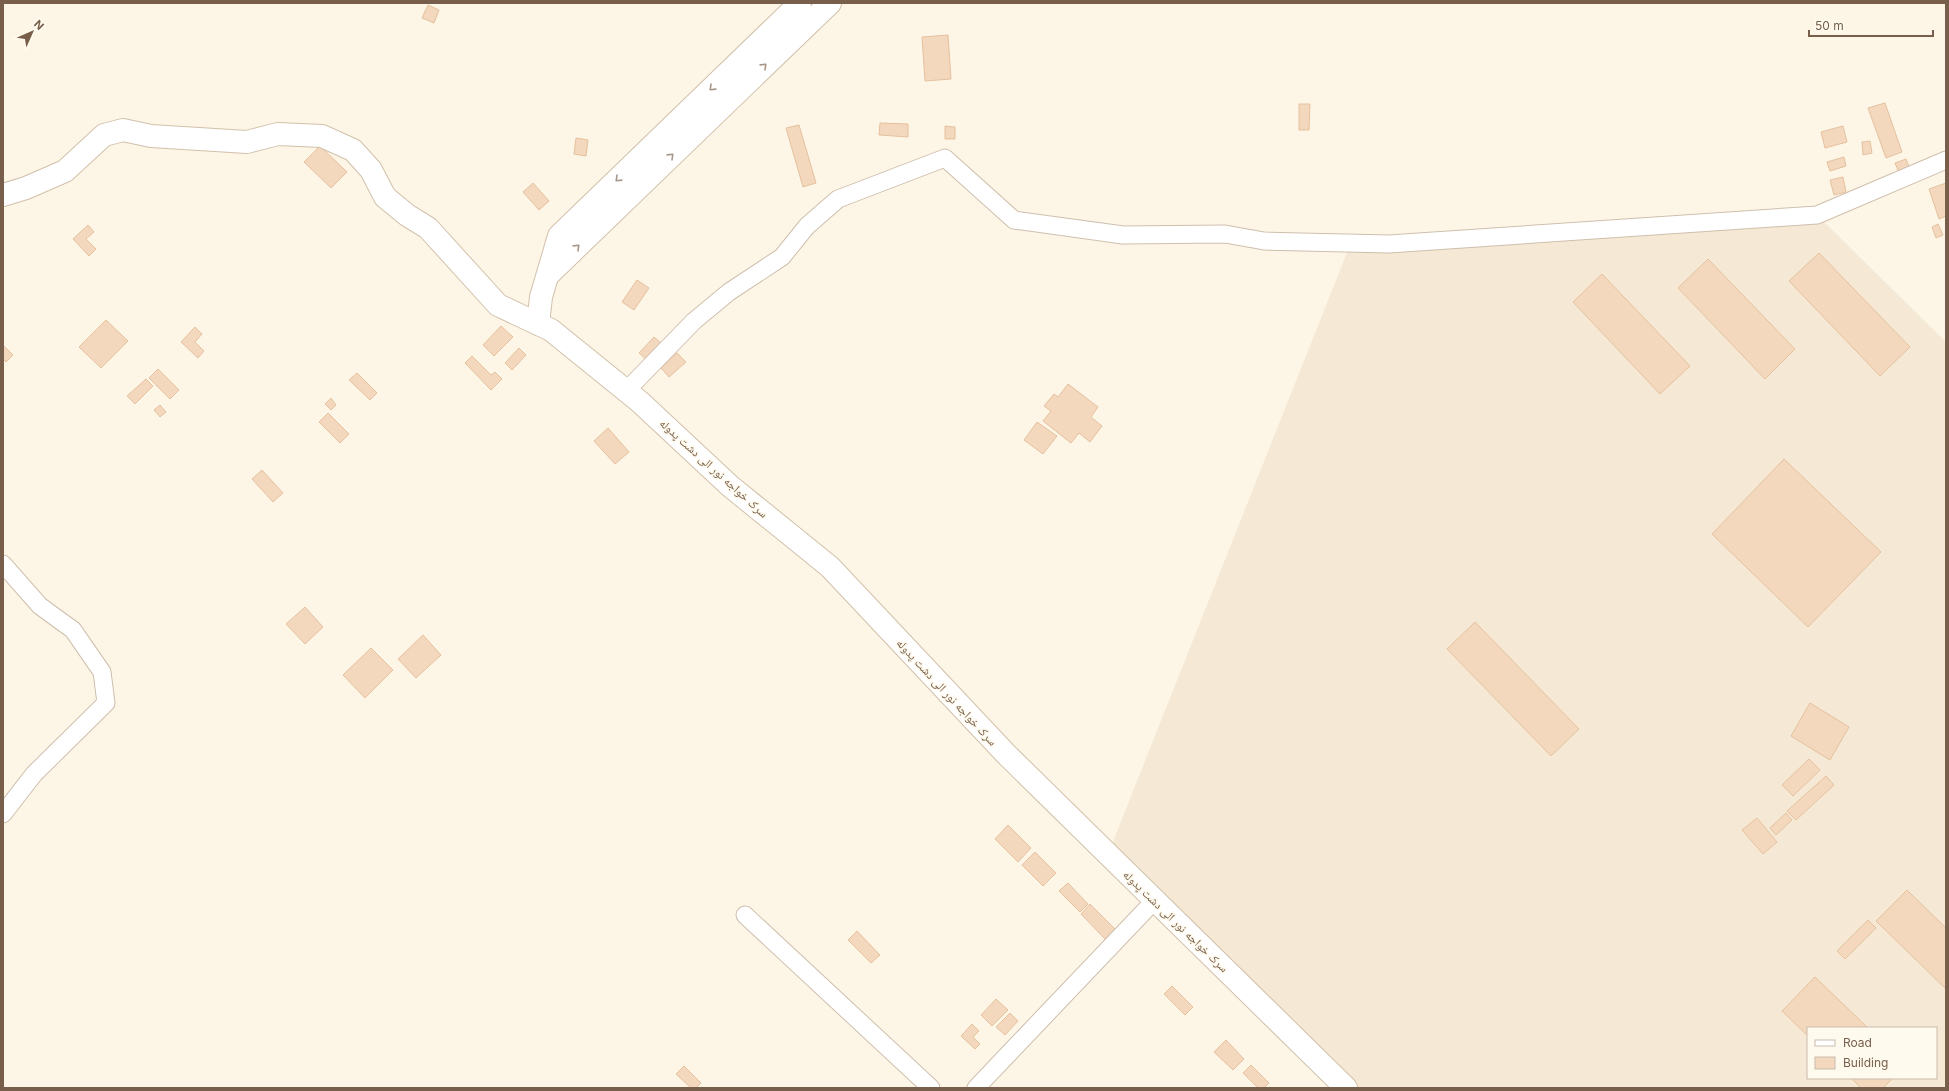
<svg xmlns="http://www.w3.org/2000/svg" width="1949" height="1091" viewBox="0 0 1949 1091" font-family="Inter,'Noto Naskh Arabic',sans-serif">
<rect width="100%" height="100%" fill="#fdf6e7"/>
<path fill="#f5e9d5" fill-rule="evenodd" d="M1817,215L1946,342V1088H1346L1108,854L1350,245ZM1808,1028H1936V1078H1808Z"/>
<path fill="#f3d8be" stroke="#e5c19e" d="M428,5L439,10L434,23L422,18Z
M948,35L951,79L925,81L922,37Z
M1885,103L1902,152L1886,158L1868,108Z
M1299,104H1310L1309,130H1299Z
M880,123L908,124V137L879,135Z
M799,125L816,183L803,187L786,128Z
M945,126L955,127V139H945Z
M1843,126L1847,142L1825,148L1821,132Z
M576,138L588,140L586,156L574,154Z
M1870,141L1872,153L1863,155L1862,142Z
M320,146L347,172L331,188L304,162Z
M1844,157L1846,166L1830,171L1827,162Z
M1906,159L1911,172L1900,175L1895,163Z
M1843,177L1846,192L1834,195L1830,180Z
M533,183L549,201L539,210L523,192Z
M1946,183V216L1939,219L1929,189Z
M1938,224L1943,235L1936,238L1932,227Z
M88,225L94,232L86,239L96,249L89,256L73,239Z
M1819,253L1910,347L1880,376L1789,281Z
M1708,259L1795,349L1765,379L1678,288Z
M1602,274L1690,366L1660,394L1573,302Z
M637,280L649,288L634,310L622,302Z
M106,320L128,341L101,368L79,347Z
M501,326L513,337L494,356L483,345Z
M195,327L202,334L195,342L204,351L198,358L181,342Z
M654,337L662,344L647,360L639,353Z
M3,345L13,355L6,362L3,359Z
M519,348L526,355L512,370L505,363Z
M677,353L686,362L669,377L661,368Z
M472,356L491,375L495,372L502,379L491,390L465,363Z
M158,369L179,390L170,399L149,378Z
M357,373L377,393L370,400L349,380Z
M146,379L153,386L135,404L127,396Z
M1068,384L1098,407L1091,417L1102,426L1090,442L1079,433L1071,443L1043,421L1051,411L1044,406L1054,394L1058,397Z
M331,398L336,405L331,410L325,404Z
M160,405L166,412L160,417L154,410Z
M328,413L349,434L340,443L319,422Z
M1037,422L1057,436L1043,454L1024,440Z
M608,428L629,452L615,464L594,441Z
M1784,459L1881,552L1808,627L1712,534Z
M262,470L283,493L273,502L252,479Z
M305,607L323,627L305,644L286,624Z
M1475,622L1579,729L1551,756L1447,649Z
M423,635L441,655L416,678L398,659Z
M371,648L393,670L365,698L343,675Z
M1810,703L1849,727L1830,760L1791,736Z
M1809,759L1820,770L1793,796L1782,785Z
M1826,776L1834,785L1796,820L1787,811Z
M1786,813L1792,820L1776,835L1770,828Z
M1757,818L1777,842L1763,854L1742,830Z
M1008,825L1031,848L1018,862L995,839Z
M1035,852L1056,873L1043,886L1022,865Z
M1068,883L1088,904L1080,912L1059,891Z
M1907,890L1946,928V989L1876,921Z
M1090,904L1115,929L1105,939L1081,914Z
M1868,920L1876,928L1845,959L1837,951Z
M857,931L880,955L871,963L848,940Z
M1815,977L1868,1028H1808V1036L1782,1011Z
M1172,986L1193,1007L1185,1015L1164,994Z
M996,999L1008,1010L992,1026L981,1015Z
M1010,1013L1018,1021L1005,1035L996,1027Z
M972,1024L979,1031L973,1037L980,1044L975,1049L961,1036Z
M1226,1040L1244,1059L1233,1070L1214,1052Z
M1251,1065L1269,1083L1264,1088H1258L1243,1073Z
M684,1066L701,1083L696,1088H691L676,1074Z
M1851,1078H1893L1883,1088H1861Z"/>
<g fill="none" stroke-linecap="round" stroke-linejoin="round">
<defs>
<path id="street" d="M626,391L694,321L729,292L782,257L807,226L838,199L945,158L1014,220L1123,235L1225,234L1264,241L1389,244L1817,215L1946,160
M3,564L40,606L73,630L102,672L106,703L34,774L3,814
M745,915L931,1088
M976,1088L1155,900"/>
<path id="secondary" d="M3,195L26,188L65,171L104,135L123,130L151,136L247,142L278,134L322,136L353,150L371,170L385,197L407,215L428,228L498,305L551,330L640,402L730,486L830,567L1006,754L1346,1088
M549,274L830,3
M538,324L541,297L559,236L800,3"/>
</defs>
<use href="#street" stroke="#cfbfad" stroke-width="19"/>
<use href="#secondary" stroke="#d2c0aa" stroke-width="24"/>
<use href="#street" stroke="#fff" stroke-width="17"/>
<use href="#secondary" stroke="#fff" stroke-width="22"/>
</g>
<defs><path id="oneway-chevron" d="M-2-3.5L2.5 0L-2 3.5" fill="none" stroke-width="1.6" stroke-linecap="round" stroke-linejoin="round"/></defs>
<g stroke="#a7978a">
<use href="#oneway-chevron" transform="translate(764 66) rotate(-44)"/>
<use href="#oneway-chevron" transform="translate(712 88) rotate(136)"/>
<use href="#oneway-chevron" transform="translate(671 156) rotate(-44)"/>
<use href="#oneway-chevron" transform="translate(618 179) rotate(136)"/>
<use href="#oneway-chevron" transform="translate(577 247) rotate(-44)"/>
</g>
<g text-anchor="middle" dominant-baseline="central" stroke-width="3" stroke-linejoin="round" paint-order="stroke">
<g font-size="12" fill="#775f4b" stroke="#fffaee">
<text transform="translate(714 468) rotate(42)">سرک خواجه نور الی دشت پدوله</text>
<text transform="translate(947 692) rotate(47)">سرک خواجه نور الی دشت پدوله</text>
<text transform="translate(1176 921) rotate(44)">سرک خواجه نور الی دشت پدوله</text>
</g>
</g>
<rect width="1949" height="1091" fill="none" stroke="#775f4b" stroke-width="8"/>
<rect x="1807" y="1027" width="130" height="52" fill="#fffaee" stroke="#c9bcad"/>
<rect x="1815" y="1040" width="20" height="6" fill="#ffffff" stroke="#c9bcad"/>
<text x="1843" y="1047" font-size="12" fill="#775f4b">Road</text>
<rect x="1815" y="1057" width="20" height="12" fill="#f3d8be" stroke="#c9bcad"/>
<text x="1843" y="1067" font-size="12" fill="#775f4b">Building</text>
<g transform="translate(32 32) rotate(45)" stroke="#fffaee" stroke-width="3" paint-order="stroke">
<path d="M0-3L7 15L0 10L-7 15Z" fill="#775f4b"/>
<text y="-6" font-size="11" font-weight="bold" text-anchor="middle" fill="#775f4b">N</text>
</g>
<path d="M1809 30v6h124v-6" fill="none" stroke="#775f4b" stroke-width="2"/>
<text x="1815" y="30" font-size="12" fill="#775f4b" stroke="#fffaee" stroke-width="3" paint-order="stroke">50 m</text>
</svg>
